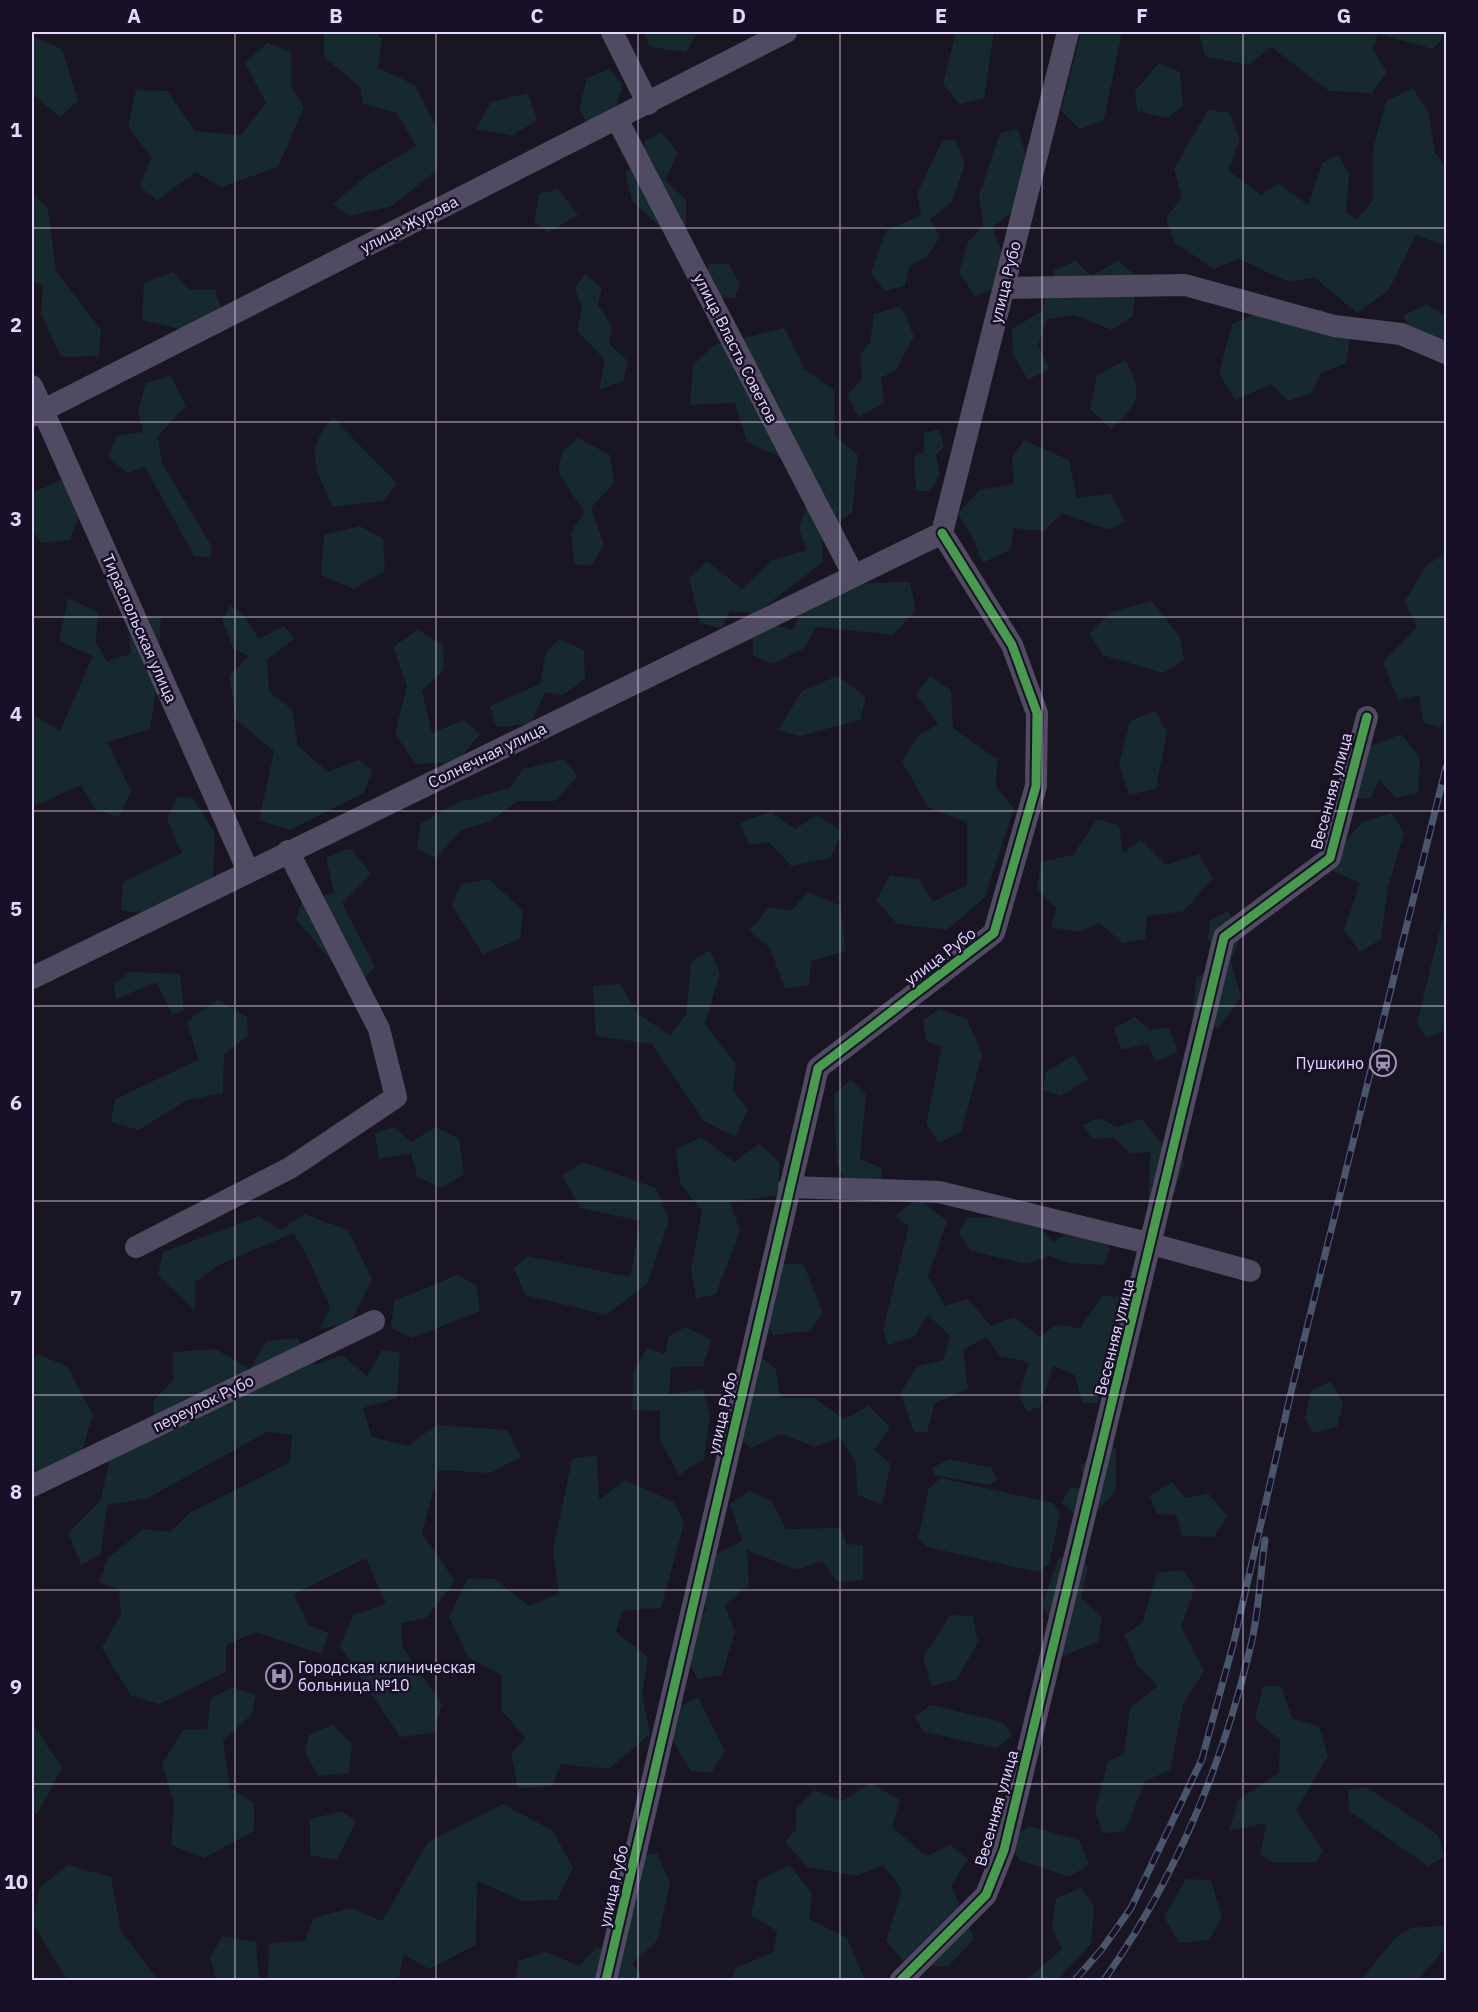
<svg xmlns="http://www.w3.org/2000/svg" width="1478" height="2012" viewBox="0 0 1478 2012" font-family="'IBM Plex Sans',sans-serif">
<rect width="100%" height="100%" fill="#191522"/>
<path fill="#15292f" d="M324,32H376L382,39L378,68L415,85L438,130L437,170L392,206L349,216L333,204L367,175L416,146L397,113L363,104L360,87L324,57Z
M644,32H698L686,52L649,47Z
M956,32H994L984,98L959,104L943,84Z
M1081,32H1122L1104,120L1080,129L1061,111Z
M1199,32H1446V34L1433,49L1378,34L1372,49L1387,72L1372,93L1329,91L1271,47L1249,65L1205,56Z
M32,36L62,49L78,101L60,117L32,94Z
M267,43L291,52V87L304,107L278,167L221,187L196,172L157,200L140,187L151,157L128,126L136,90L167,91L195,131L241,135L266,103L245,63Z
M1159,63L1180,72L1183,106L1167,118L1137,111L1135,91Z
M609,69L623,84L614,115L587,123L579,109L587,78Z
M1413,88L1429,114L1435,153L1446,167V246L1416,235L1389,290L1357,313L1314,277L1289,282L1239,259L1214,269L1174,242L1166,218L1182,197L1174,169L1208,110L1229,113L1240,139L1228,170L1261,195L1278,183L1308,205L1322,163L1338,155L1349,173L1346,212L1357,219L1373,200V149L1386,101Z
M528,93L537,120L512,136L476,129L491,102Z
M1018,129L1026,155L1013,212L992,227L1004,258L996,288L975,296L959,272L968,242L983,226L979,195L1000,133Z
M661,132L678,153L665,180L686,200V230L665,232L632,201L625,172L643,160L644,142Z
M955,139L965,164L952,202L930,219L940,237L927,257L909,266L905,286L885,291L871,273L886,231L921,215L917,194L942,141Z
M558,189L578,215L548,233L534,222L539,194Z
M32,192L48,209L56,271L101,330L99,356L61,357L41,314L43,285L32,282Z
M1076,261L1091,276L1118,261L1136,275L1133,316L1112,330L1075,315L1047,319L1038,345L1049,369L1028,380L1013,354L1012,329L1042,311L1054,270Z
M708,264H729L740,285L734,298L716,297L706,279Z
M173,272L190,290L215,289L222,311L187,331L142,320L144,283Z
M585,274L602,288L598,305L612,327L609,344L628,361L623,381L599,390L605,360L577,331L582,309L575,288Z
M1427,304L1446,316V345L1411,333L1403,315Z
M901,306L914,336L896,370L881,378L884,403L858,417L847,394L862,380L860,355L870,342L874,314Z
M1322,309L1351,333L1346,363L1321,373L1312,393L1288,401L1271,384L1235,400L1219,373L1232,324L1262,311L1283,318Z
M785,328L804,369L834,390L835,436L858,455L852,513L823,532L822,563L755,614L730,611L721,628L700,623L689,578L707,561L742,589L772,560L807,550L799,529L808,500L790,461L747,442L735,403L690,405L693,365L714,345Z
M1125,360C1145,395 1139,403 1111,429L1090,409L1097,375Z
M171,376L186,406L158,436L162,463L212,547L210,557L194,556L145,467L127,473L109,457L116,436L143,432L138,411L146,383Z
M333,418L397,483L383,501L333,507C317,471 302,451 333,418Z
M939,429L944,447L936,455L940,474L930,491H916L914,457L924,452V433Z
M578,438L610,455L614,483L591,508L604,545L591,566L574,564L571,532L584,512L558,472L562,452Z
M1024,440L1069,460L1077,498L1111,494L1125,521L1109,530L1062,513L1044,531L1014,528L1010,550L982,563L973,538L958,514L979,490L1014,484L1012,457Z
M61,480L81,511L70,540L42,543L32,530V493Z
M360,526L383,539L385,571L353,589L321,575L324,535Z
M1446,552V718L1440,728L1423,722L1419,695L1398,700L1383,662L1417,628L1405,601L1426,566Z
M910,582L916,610L893,635L816,627L804,648L773,664L753,656V634L772,624L792,630L807,603L846,584Z
M68,598L98,612L96,643L107,661L131,654L126,611L161,618L157,685L150,729L107,742L131,791L119,817L95,809L81,785L32,807V714L60,731L93,656L59,641Z
M1152,601L1180,637L1184,660L1163,673L1103,655L1089,634L1111,612Z
M230,606L241,612L259,639L284,626L294,639L267,660L269,692L292,709L298,746L328,772L359,760L372,770L364,793L290,830L259,820L274,751L236,720L229,675L249,656L233,648L222,620Z
M418,630L443,645L444,669L422,691L432,733L464,720L480,734L457,762L416,764L395,734L407,686L393,647Z
M559,639L584,650L585,679L563,695L545,692L531,724L496,727L490,706L540,684L546,652Z
M837,676L866,697L860,720L800,736L778,730L802,691Z
M930,676L951,690L953,728L997,759L996,787L1014,808L985,897L947,930L897,924L876,900L890,875L919,879L933,902L967,885V822L928,807L902,762L918,736L938,724L916,694Z
M1155,711L1167,732L1156,789L1129,795L1119,764L1130,721Z
M1401,734L1420,758L1418,793L1395,798L1379,779L1371,798H1350L1364,749Z
M563,759L578,776L555,801H518L490,821L461,830L436,858L417,849L421,823L457,803L509,788L523,769Z
M177,797L193,798L215,834L213,881L139,913L121,910L123,882L182,853L167,819Z
M771,812L795,829L817,815L842,832L830,858L791,866L769,842L749,845L740,822Z
M1392,813L1404,833L1388,887L1381,939L1360,952L1344,930L1360,883L1333,871L1340,849L1362,822Z
M1097,819L1119,825L1123,853L1141,840L1166,865L1199,854L1213,878L1184,911L1147,916L1145,939L1123,943L1099,923L1078,932L1051,927L1056,908L1037,889L1041,862L1073,855Z
M350,848L371,874L342,903L375,967L355,989L296,919L302,901L334,893L326,858Z
M489,879L523,911L520,939L483,954L452,906L461,884Z
M808,892L841,906L845,951L811,961L809,985L785,989L770,948L749,931L769,907L791,911Z
M1446,905V1030L1426,1038L1417,1023Z
M1228,911L1241,936L1231,961L1241,997L1219,1028L1192,1023L1196,978L1223,962L1208,939L1210,920Z
M710,950L720,973L705,1024L736,1064L733,1091L748,1109L735,1137L704,1121L652,1044L596,1036L593,986L620,984L638,1014L670,1035L686,1015L691,962Z
M130,972L180,974L184,1010L173,1015L156,982L116,999L114,984Z
M218,1000L247,1017L248,1036L224,1054L223,1093L187,1100L139,1130L111,1122L115,1099L198,1060L187,1021Z
M939,1009L967,1019L982,1055L961,1132L939,1143L926,1124L942,1047L926,1041L923,1020Z
M1135,1017L1150,1030L1169,1027L1178,1052L1155,1062L1148,1044L1121,1050L1114,1028Z
M1074,1055L1088,1079L1061,1096L1043,1090L1046,1072Z
M851,1080L866,1095L860,1159L882,1168L881,1181L854,1196L837,1164L834,1094Z
M1099,1118L1117,1127L1142,1119L1160,1142L1180,1145L1184,1164L1170,1205L1148,1210L1150,1152L1131,1154L1113,1137L1093,1139L1082,1125Z
M394,1127L411,1142L435,1127L459,1138L464,1174L441,1188L417,1176L411,1153L379,1159L375,1133Z
M701,1137L734,1162L759,1144L779,1161V1195L730,1202L740,1231L716,1294L696,1299L691,1269L702,1211L680,1183L676,1149Z
M583,1162L656,1188L669,1221L647,1284L606,1315L525,1295L514,1268L528,1256L630,1277L641,1221L580,1208L562,1175Z
M917,1198L947,1221L928,1276L945,1306L968,1299L991,1326L1014,1317L1040,1337L1055,1325L1080,1328L1102,1296L1130,1297L1141,1331L1103,1361L1098,1403H1082L1075,1375L1053,1366L1040,1407L1027,1411L1019,1395L1029,1362L1000,1356L986,1337L963,1350L968,1389L935,1403L927,1432H914L900,1393L918,1366L943,1360L950,1336L928,1315L914,1337L888,1345L883,1330L909,1226L895,1216Z
M304,1214L348,1230L372,1279L350,1323L320,1329L330,1307L305,1252L293,1233L219,1265L195,1282V1311L158,1275L163,1252L259,1216L281,1230Z
M996,1217L1042,1229L1053,1242L1076,1228L1104,1234L1110,1249L1104,1265L1069,1263L1049,1256L1027,1264L971,1251L958,1232L968,1218Z
M803,1263L823,1313L810,1331L773,1335L765,1319L779,1265Z
M457,1275L476,1285L480,1311L412,1338L391,1328L394,1301Z
M685,1327L712,1340L703,1366L671,1367L669,1394L703,1389L710,1415L704,1459L679,1475L660,1440V1411L632,1410L633,1373L647,1348L665,1354L669,1336Z
M297,1338L315,1365L342,1355L367,1376L382,1350L400,1352L397,1398L363,1408L372,1437L408,1446L436,1425L507,1430L521,1457L490,1473L439,1470L422,1533L455,1581L426,1618L401,1623L403,1648L442,1704L434,1733L400,1737L340,1646L353,1615L386,1604L366,1558L294,1594L308,1625L329,1633L321,1654L256,1632L226,1645V1672L159,1704L131,1696L102,1648L121,1613L119,1590L99,1582L108,1558L143,1529L170,1532L191,1512L290,1462L292,1435L267,1432L148,1498L107,1505L101,1554L81,1565L68,1533L100,1501L111,1456L155,1431L153,1401L173,1381V1352L216,1349L250,1370L266,1341Z
M37,1354L67,1366L93,1415L76,1471L32,1490V1360Z
M758,1355L776,1369L780,1398H814L844,1419L869,1406L890,1427L874,1450L891,1464L882,1504L857,1495L856,1462L840,1437L815,1447L781,1434L751,1448L734,1435Z
M1331,1381L1343,1403L1337,1427L1312,1433L1305,1418L1311,1390Z
M1101,1441L1116,1448V1490L1095,1514L1073,1512L1061,1503L1070,1488L1085,1487L1081,1467Z
M597,1455L599,1500L625,1480L674,1502L684,1524L661,1608L622,1611L616,1632L648,1657L642,1695L650,1734L609,1769L561,1764L552,1786L518,1788L511,1754L525,1738L501,1709L502,1675L469,1658L449,1617L468,1578L495,1579L529,1606L559,1594L553,1551L572,1459Z
M949,1459L992,1468L997,1481L988,1485L935,1475L932,1468Z
M941,1478L1053,1503L1060,1514L1049,1564L1038,1572L927,1547L918,1538L929,1488Z
M1172,1482L1186,1498L1208,1493L1227,1516L1214,1537L1182,1536L1176,1515L1157,1514L1149,1496Z
M749,1491L772,1501L786,1529L841,1528L846,1544L863,1545V1580L838,1582L822,1561L796,1570L747,1550L749,1585L725,1605L735,1632L722,1675L698,1679L686,1659L690,1625L706,1612L702,1587L709,1558L742,1541L730,1504Z
M1079,1555L1088,1567L1081,1598L1102,1617L1098,1642L1063,1656L1050,1644L1053,1624L1042,1605L1058,1559Z
M1183,1570L1195,1588L1181,1627L1204,1671L1183,1704L1170,1770L1145,1781L1125,1831L1103,1834L1095,1810L1108,1761L1124,1754L1130,1708L1158,1686L1138,1666L1124,1635L1142,1623L1157,1573Z
M950,1615L973,1616L978,1643L956,1680L931,1686L923,1658Z
M1263,1686H1281L1292,1718L1319,1726L1328,1756L1296,1810L1323,1851L1316,1862L1274,1863L1260,1854L1267,1823L1229,1831L1238,1800L1279,1773L1280,1740L1255,1719Z
M232,1687L256,1695L251,1715L223,1741L230,1788L254,1803V1831L204,1858L171,1845L174,1804L162,1764L183,1730L207,1729L211,1698Z
M32,1692L35,1727L62,1768L38,1813H32Z
M698,1697L725,1751L711,1773L691,1771L670,1736L675,1709Z
M931,1705L1003,1722L1012,1736L996,1748L924,1732L914,1716Z
M333,1725L352,1744L349,1773L318,1776L305,1752L309,1734Z
M871,1783L900,1800L892,1827L926,1856L951,1845L968,1860L951,1885L974,1939L949,1966H908L886,1941L902,1889L883,1865L857,1876L807,1867L785,1842L796,1829V1809L815,1790L842,1801Z
M1367,1787L1438,1835L1444,1857L1428,1866L1349,1811L1348,1790Z
M503,1804L553,1831L573,1868L557,1900L523,1901L477,1881L476,1945L429,1969L404,1955L398,1980H268L269,1943L305,1941L313,1918L350,1908L382,1921L428,1842Z
M342,1811L356,1822L337,1860L310,1855V1819Z
M1029,1826L1079,1840L1089,1864L1070,1877L1019,1860L1010,1839Z
M657,1853L670,1883L657,1941L633,1963L642,1980H516L518,1961L546,1952L579,1966L596,1948L621,1947L602,1919L626,1859Z
M68,1865L111,1877L121,1931L158,1980H67L32,1922L40,1887Z
M789,1865L812,1893L809,1919L847,1938L865,1980H732L735,1968L773,1953L777,1931L751,1915L758,1881Z
M1186,1879L1211,1880L1222,1918L1209,1940L1179,1943L1164,1917Z
M1081,1888L1094,1907L1091,1944L1057,1980H1026L1062,1949L1052,1928L1056,1898Z
M1441,1926L1446,1928V1947L1418,1980H1361L1395,1938L1411,1928Z
M223,1936L256,1942L259,1980H216L210,1957Z"/>
<g fill="none" stroke-linecap="round" stroke-linejoin="round">
<path stroke="#504b62" stroke-width="22" d="M612,32L648,104
M617,119L854,576
M1004,288L1185,285L1334,326L1401,334L1446,353
M32,386L248,871
M32,416L786,32
M942,533L1068,32
M32,978L942,533
M789,1187L939,1192L1152,1244L1250,1271
M136,1247L290,1168L396,1097L379,1029L288,851
M32,1486L374,1321
M606,1980L818,1068L994,933L1036,786L1037,713L1012,645L942,533
M901,1980L986,1895L1004,1850L1224,937L1330,858L1367,717"/>
<defs>
<path id="rail" d="M1075,1980L1102,1949L1131,1908L1202,1759L1234,1641L1292,1388L1446,767
M1104,1980C1174,1881 1222,1766 1250,1649C1259,1614 1260,1576 1265,1540"/>
</defs>
<use href="#rail" stroke="#49576d" stroke-width="7"/>
<use href="#rail" stroke="#181027" stroke-width="4.5" stroke-dasharray="14" stroke-linecap="butt"/>
<defs>
<path id="cycleway" d="M606,1980L818,1068L994,933L1036,786L1037,713L1012,645L942,533
M901,1980L986,1895L1004,1850L1224,937L1330,858L1367,717"/>
</defs>
<use href="#cycleway" stroke="#181027" stroke-width="13"/>
<use href="#cycleway" stroke="#469c4c" stroke-width="9"/>
</g>
<path fill="none" stroke="#e3d8fe" stroke-width="1.5" stroke-opacity="0.55" d="M235,32V1980M436,32V1980M638,32V1980M840,32V1980M1042,32V1980M1243,32V1980M32,228H1446M32,422H1446M32,617H1446M32,811H1446M32,1006H1446M32,1201H1446M32,1395H1446M32,1590H1446M32,1784H1446"/>
<defs>
<symbol id="station-ring" viewBox="-11 -11 22 22"><circle r="9.5" fill="#181027" stroke="#9c94b1" stroke-width="1.5"/><path d="M-3-6H3Q5-6 5-4V2Q5 4 3 4L4.5 6H3L1.5 4h-3L-3 6H-4.5L-3 4Q-5 4-5 2V-4Q-5-6-3-6ZM-3.5-4v3h7v-3ZM-3.5 1v1.5H-2V1ZM2 1v1.5H3.5V1Z" fill="#9c94b1"/></symbol>
<symbol id="hospital-ring" viewBox="-11 -11 22 22"><circle r="9.5" fill="#181027" stroke="#9c94b1" stroke-width="1.5"/><path d="M-5-5h3v3.5h4V-5h3V5h-3V1.5h-4V5h-3Z" fill="#9c94b1"/></symbol>
</defs>
<g fill-rule="evenodd">
<use href="#station-ring" x="1368" y="1048" width="30" height="30"/>
<use href="#hospital-ring" x="264" y="1661" width="30" height="30"/>
</g>
<g text-anchor="middle" dominant-baseline="central" stroke-width="5" stroke-linejoin="round" paint-order="stroke">
<g font-size="16" fill="#e3d8fe" stroke="#181027">
<text transform="translate(409 224) rotate(-27)">улица Журова</text>
<text transform="translate(1005 282) rotate(-76)">улица Рубо</text>
<text transform="translate(736 348) rotate(63)">улица Власть Советов</text>
<text transform="translate(140 628) rotate(66)">Тираспольская улица</text>
<text transform="translate(487 755) rotate(-26)">Солнечная улица</text>
<text transform="translate(1331 791) rotate(-75)">Весенняя улица</text>
<text transform="translate(940 956) rotate(-37)">улица Рубо</text>
<text transform="translate(1114 1337) rotate(-76)">Весенняя улица</text>
<text transform="translate(203 1403) rotate(-26)">переулок Рубо</text>
<text transform="translate(722 1413) rotate(-77)">улица Рубо</text>
<text transform="translate(996 1808) rotate(-74)">Весенняя улица</text>
<text transform="translate(613 1886) rotate(-77)">улица Рубо</text>
</g>
<g font-size="16" fill="#e3d8fe" stroke="#181027" text-anchor="end">
<text x="1364" y="1063">Пушкино</text>
<text x="298" y="1667" text-anchor="start">Городская клиническая<tspan x="298" dy="18">больница №10</tspan></text>
</g>
</g>
<rect width="1478" height="2012" fill="none" stroke="#181027" stroke-width="66"/>
<rect x="33" y="33" width="1412" height="1946" fill="none" stroke="#e3d8fe" stroke-width="2"/>
<g font-size="20" text-anchor="middle" font-weight="bold" fill="#e3d8fe">
<text x="134" y="23">A</text>
<text x="336" y="23">B</text>
<text x="537" y="23">C</text>
<text x="739" y="23">D</text>
<text x="941" y="23">E</text>
<text x="1142" y="23">F</text>
<text x="1344" y="23">G</text>
<text x="16" y="137">1</text>
<text x="16" y="332">2</text>
<text x="16" y="526">3</text>
<text x="16" y="721">4</text>
<text x="16" y="916">5</text>
<text x="16" y="1110">6</text>
<text x="16" y="1305">7</text>
<text x="16" y="1499">8</text>
<text x="16" y="1694">9</text>
<text x="16" y="1889">10</text>
</g>
</svg>
